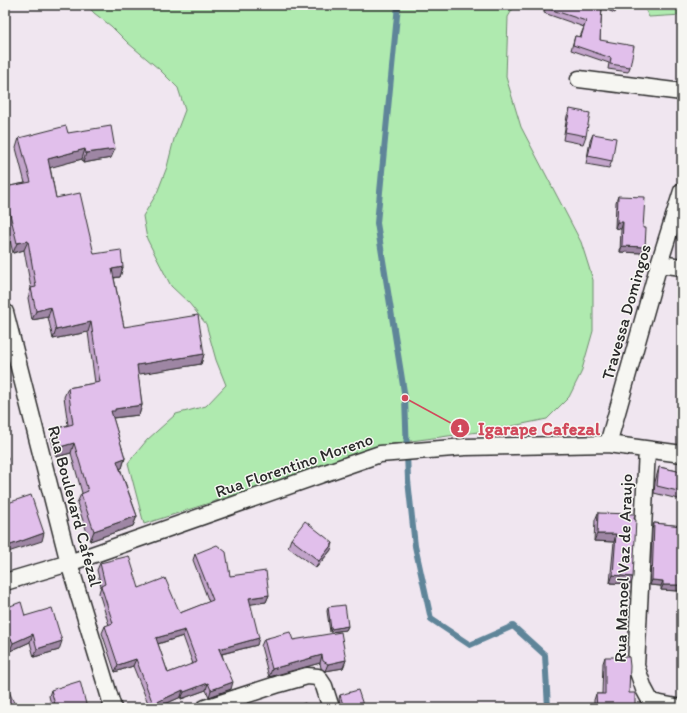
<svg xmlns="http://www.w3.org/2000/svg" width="687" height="713" viewBox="0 0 687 713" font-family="Itim,sans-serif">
<rect width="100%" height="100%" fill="#f0e6f0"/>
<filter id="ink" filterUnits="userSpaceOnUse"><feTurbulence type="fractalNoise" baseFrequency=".025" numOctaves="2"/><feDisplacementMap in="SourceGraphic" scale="8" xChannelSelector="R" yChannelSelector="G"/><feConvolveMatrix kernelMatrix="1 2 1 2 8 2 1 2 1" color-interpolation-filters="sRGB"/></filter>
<g filter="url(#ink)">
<path fill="#afeaaf" stroke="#6d8a6d" d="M87,5H515L508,17L506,77L521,127L581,242L593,280V331L581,373L569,397L547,419L493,430L396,443L144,524L128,463L147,440L176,414L206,406L226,385L216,360L206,324L189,303L171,286L147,239L143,216L157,193L167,167L174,139L185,110L178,88L159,69L128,43L111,26L94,13Z
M643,5H682V15L649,17Z"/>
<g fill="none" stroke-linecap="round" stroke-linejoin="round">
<path stroke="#5f8599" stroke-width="6" d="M398,5L377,223L405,398L408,480L415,546L431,619L470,645L513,626L545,655L548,708"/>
<defs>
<path id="street" d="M579,79L682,92
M659,264L682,267
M5,312L69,563L113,708
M608,444L659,264L682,191
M647,450L636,666L644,689L651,702L681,708
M5,582L69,563L348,465L380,454L465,447L608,444L682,454
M205,708L279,684L307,676L318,677L324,686L331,708"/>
</defs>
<use href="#street" stroke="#2b2b2b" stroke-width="19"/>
<use href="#street" stroke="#f6f6f2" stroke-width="16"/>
</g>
<path fill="#c2a4ca" stroke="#2b2b2b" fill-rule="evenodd" d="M546,5L587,6V5H618L615,13L602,8L600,40L630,67L628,72L608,69L609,63L571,50L575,36L580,37L584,27L544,13Z
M570,109L586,136L583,144L563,140L567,116Z
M68,133L111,158L83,163L82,159L50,167L56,198L94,254L123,267L120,277L114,278L124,327L204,354L201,364L138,374L142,405L139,415L113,418L125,458L122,468H120L137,516L133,526L90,541L77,503L81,494L82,493L71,453L56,457L51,438L55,429L68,425L64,397L68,388L95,383L88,332L53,339L48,317L32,320L28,298L31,288L24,250L13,253L5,220V187L25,183L16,148L19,138Z
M593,134L612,161L609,168L586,164L590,141Z
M618,196L643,228V253L620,252L621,229L615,228L616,202Z
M659,467L682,472V500L654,493L655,482Z
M598,513L634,519L631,584L610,583L614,542L594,541L595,520Z
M654,523L682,526V565L681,564L678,591L661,590V586L650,585L652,529Z
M291,539L331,550L316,568L288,547Z
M195,554L230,576L269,595L266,602L250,604L257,645L222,654L231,689L209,697L206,690L181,699V697L156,708H150L133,666L115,672L102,633L105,626L109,625L99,593L101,586L97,570L100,563L139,588L180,613L209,602L193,560ZM183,636L193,664L168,673L158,644Z
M328,607L348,626L346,630L330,632L327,611Z
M25,616L59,650L34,657L30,642L10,651L8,646L5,648Z
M264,639L293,640L346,660L343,668L325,671L321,668L320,663L269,677L261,646Z
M605,657L629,693L635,708H594V700L596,694H602L603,663Z
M51,690L87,708H52L49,696Z
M340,695L364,708H341L339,699Z"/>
<path fill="#9e86a4" stroke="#2b2b2b" d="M8,12L6,20H5V13Z
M85,149L82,159L45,169L48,159Z
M115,149L111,158L83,163L86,153Z
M617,222H623L621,229L615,228Z
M28,241L24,250L13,253L17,243Z
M622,246L645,247L643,253L620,252Z
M123,267L120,277L108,278L112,269Z
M51,307L48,317L32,320L36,311Z
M91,322L88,332L53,339L56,330Z
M204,354L201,364L134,375L137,365Z
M9,403L6,410L5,411V404Z
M142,405L139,415L112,418L111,411L115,409Z
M74,443L71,453L56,457L60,447Z
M125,458L122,468L114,470L117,461Z
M8,459L5,466V460Z
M137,516L133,526L90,541L94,531Z
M44,533L42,541L5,553V547Z
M597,534H616L614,542L594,541Z
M333,543L331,550L316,568L319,561Z
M613,575L633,577L631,584L610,583Z
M652,580L663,581L661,586L650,585Z
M663,585H680L678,591L661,590Z
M269,595L266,602L246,605L249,598Z
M348,626L346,630L330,632L331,629Z
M185,630L183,636L154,645L156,638Z
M33,634L30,642L10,651L13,643Z
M11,638L8,646L5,648V641Z
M259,638L257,645L217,655L219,649Z
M62,641L59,650L34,657L37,649Z
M322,655L320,663L269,677L272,669Z
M136,659L133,666L115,672L118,665Z
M346,660L343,668L325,671L328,664Z
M233,682L231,689L209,697L211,690Z
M208,683L206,690L181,699L184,692Z
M183,690L181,697L156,708H152L153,704Z"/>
<path fill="#e1bfeb" stroke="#2b2b2b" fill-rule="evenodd" d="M5,5H7L8,12L5,13Z
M547,5H584L587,6V5H602L600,40L634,46L630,67L610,64L611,58L573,45L575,36L581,37L586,21L546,8Z
M609,5H618L617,8Z
M570,109L590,113L586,136L565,132Z
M66,126L68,133L111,126L115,149L86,153L85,149L48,159L56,198L80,193L94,254L121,250L123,267L112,269L124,327L198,315L204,354L137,365L142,405L115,409V411H111L125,458L117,461L137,516L94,531L81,494L88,491L74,443L60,447L55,429L73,424L68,388L100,382L91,322L56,330L51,307L36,311L31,288L36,287L28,241L17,243L9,210L5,190V187L31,182L19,138Z
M593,134L616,138L612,161L588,156Z
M618,196L645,197L643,228H646L645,247L622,246L623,222H617Z
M5,390L9,403L5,404Z
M5,452L8,459L5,460Z
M659,467L682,472V492L657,486L658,475Z
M31,495L44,533L5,547V504Z
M598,513L635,514L634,519L636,520L633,577L613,575L616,534H597Z
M305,521L333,543L319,561L291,539Z
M654,523L682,526V559H681L680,585H663V581L652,580Z
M217,545L226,552L230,576L266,571L269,595L249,598L259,638L219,649L233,682L211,690L208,683L184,692L183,690L153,704L136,659L118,665L105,626L113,623L101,586L105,584L100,563L129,556L139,588L165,578L180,613L213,600L195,554ZM185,630L197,662L168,673L156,638Z
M21,602L25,616L52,608L62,641L37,649L33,634L13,643L11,638L5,641V608Z
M345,605L348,626L331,629L328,607Z
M290,632L293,640L341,632L346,660L328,664L323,661L322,655L272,669L264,639Z
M605,657H629L630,666L629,693H635V708H597L596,694H605Z
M80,681L87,708H56L51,690Z
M5,682L14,703L16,708H5Z
M358,690L364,708H344L340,695Z
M305,703L307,708H293Z
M266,705L267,708H260Z"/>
</g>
<g text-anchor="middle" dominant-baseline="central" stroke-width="3" stroke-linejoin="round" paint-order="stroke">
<g font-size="17" fill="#2b2b2b" stroke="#f6f6f2">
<text transform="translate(626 312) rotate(-74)">Travessa Domingos</text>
<text transform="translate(294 465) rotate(-19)">Rua Florentino Moreno</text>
<text transform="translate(75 506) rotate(75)">Rua Boulevard Cafezal</text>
<text transform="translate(623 568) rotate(-88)">Rua Manoel Vaz de Araujo</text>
</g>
</g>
<path fill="none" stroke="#d1495b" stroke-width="1.5" d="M405 398L460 428"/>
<g fill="#d1495b" stroke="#f6f6f2" stroke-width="1.5">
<circle cx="405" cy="398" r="4"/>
<circle cx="460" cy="428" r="10"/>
</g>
<g font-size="12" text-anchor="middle" font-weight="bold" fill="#fff">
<text x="460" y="432">1</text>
</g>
<g font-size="18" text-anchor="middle" font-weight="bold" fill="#d1495b" stroke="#f6f6f2" stroke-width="3" stroke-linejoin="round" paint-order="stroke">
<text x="539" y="435">Igarape Cafezal</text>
</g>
<rect width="687" height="713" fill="none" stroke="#f6f6f2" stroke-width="20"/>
<rect x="10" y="10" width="667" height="693" fill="none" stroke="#2b2b2b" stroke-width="1.5" filter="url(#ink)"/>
</svg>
